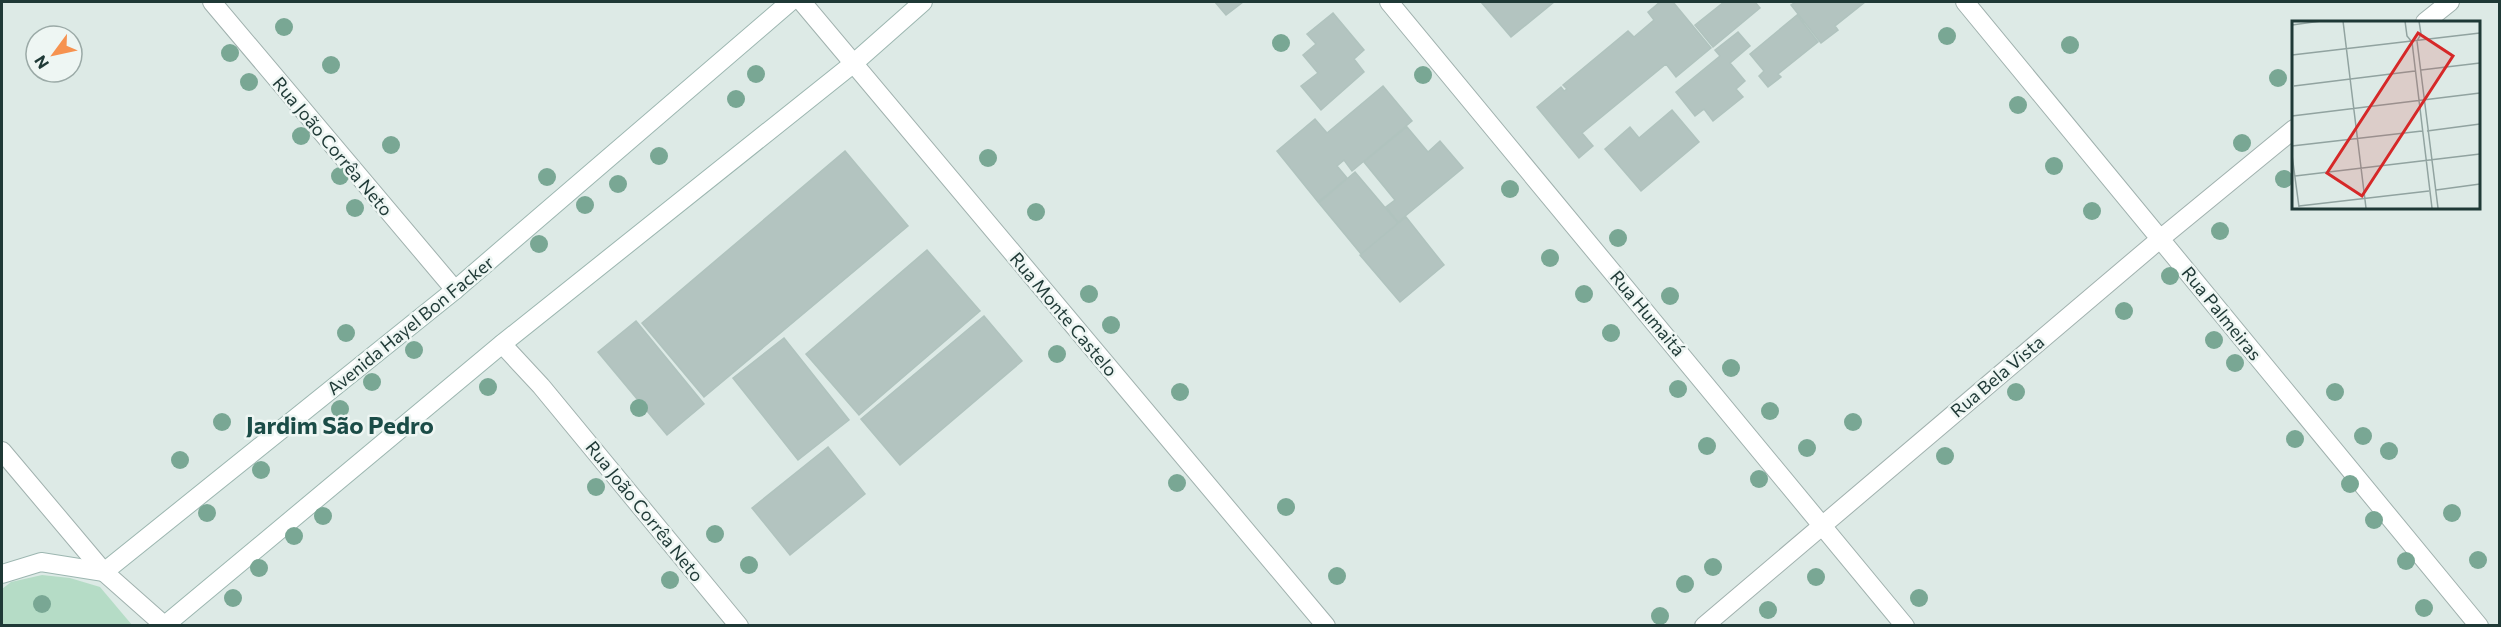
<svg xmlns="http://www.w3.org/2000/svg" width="2501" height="627" viewBox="0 0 2501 627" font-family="Commissioner,sans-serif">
<rect width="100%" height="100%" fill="#ddeae6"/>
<path fill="#b5dcc6" d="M42,575L70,578L100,587L132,625H2V589L11,582Z"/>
<path fill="#b3c4c0" stroke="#b0c3be" stroke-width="1.5" d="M1215,2H1243L1226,15Z
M1481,2H1554L1511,37Z
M1660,2H1673L1711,48L1676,77L1666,64L1582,133L1593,146L1579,158L1537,107L1561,87L1564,91L1567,89L1563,85L1628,31L1634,37L1654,20L1648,12Z
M1724,2H1755L1760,8L1713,47L1695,25Z
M1796,2H1865L1835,26L1838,30L1821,43L1791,5Z
M1333,13L1364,50L1354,59L1364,72L1321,110L1301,86L1318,73L1303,55L1316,44L1307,34Z
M1797,15L1818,42L1778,74L1781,77L1768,87L1759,76L1764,71L1750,54Z
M1738,32L1750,46L1730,63L1745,81L1736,89L1743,97L1713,121L1704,109L1695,116L1676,92L1720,56L1715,50Z
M1383,86L1412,121L1352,171L1344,160L1337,166L1347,178L1318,202L1277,151L1315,119L1327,133Z
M1672,110L1699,142L1641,191L1605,149L1630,127L1639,138Z
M1407,127L1428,152L1440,141L1463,168L1398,222L1386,207L1395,200L1364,162Z
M845,151L908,226L704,397L642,323Z
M1355,172L1398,223L1361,254L1319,203Z
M1406,217L1444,265L1400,302L1360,255Z
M927,250L980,311L859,415L806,354Z
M984,316L1022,361L900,465L861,419Z
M636,321L704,404L667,435L598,352Z
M784,338L849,420L798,460L733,378Z
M828,447L865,494L790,555L752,508Z"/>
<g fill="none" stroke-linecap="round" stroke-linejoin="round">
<defs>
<path id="street" d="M212,2L455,290
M802,2L1326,626
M1389,2L1905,626
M1965,2L2479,626
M2425,22L2450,2
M502,344L541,386L739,626
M2,451L104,572L165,626
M1704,626L2160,239L2294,129"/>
<path id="secondary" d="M2,574L41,562L104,572L455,290L790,2
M164,626L502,344L854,63L923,2"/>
</defs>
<use href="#street" stroke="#a0b1ae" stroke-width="20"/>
<use href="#secondary" stroke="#9cb6b0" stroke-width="20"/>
<use href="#street" stroke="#fff" stroke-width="18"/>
<use href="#secondary" stroke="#fff" stroke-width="18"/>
</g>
<g fill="#79a794">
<circle cx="284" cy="27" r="9"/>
<circle cx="1947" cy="36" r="9"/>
<circle cx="1281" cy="43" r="9"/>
<circle cx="2070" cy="45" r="9"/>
<circle cx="230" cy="53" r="9"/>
<circle cx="331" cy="65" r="9"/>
<circle cx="756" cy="74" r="9"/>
<circle cx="1423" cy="75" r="9"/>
<circle cx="2278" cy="78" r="9"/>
<circle cx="249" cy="82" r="9"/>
<circle cx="736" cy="99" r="9"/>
<circle cx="2018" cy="105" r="9"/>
<circle cx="301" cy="136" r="9"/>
<circle cx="2242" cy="143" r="9"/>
<circle cx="391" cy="145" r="9"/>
<circle cx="659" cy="156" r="9"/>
<circle cx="988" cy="158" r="9"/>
<circle cx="2054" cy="166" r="9"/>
<circle cx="340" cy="176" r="9"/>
<circle cx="547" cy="177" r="9"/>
<circle cx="2284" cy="179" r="9"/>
<circle cx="618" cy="184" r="9"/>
<circle cx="1510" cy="189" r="9"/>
<circle cx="585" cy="205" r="9"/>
<circle cx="355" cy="208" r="9"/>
<circle cx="2092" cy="211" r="9"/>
<circle cx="1036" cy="212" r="9"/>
<circle cx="2220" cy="231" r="9"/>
<circle cx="1618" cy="238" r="9"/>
<circle cx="539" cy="244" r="9"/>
<circle cx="1550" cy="258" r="9"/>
<circle cx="2170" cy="276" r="9"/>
<circle cx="1089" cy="294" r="9"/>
<circle cx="1584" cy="294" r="9"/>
<circle cx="1670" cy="296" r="9"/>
<circle cx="2124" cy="311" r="9"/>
<circle cx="1111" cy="325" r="9"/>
<circle cx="346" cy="333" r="9"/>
<circle cx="1611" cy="333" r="9"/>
<circle cx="2214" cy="340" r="9"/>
<circle cx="414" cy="350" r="9"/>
<circle cx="1057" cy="354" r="9"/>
<circle cx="2235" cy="363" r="9"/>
<circle cx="1731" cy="368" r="9"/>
<circle cx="372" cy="382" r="9"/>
<circle cx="488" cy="387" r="9"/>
<circle cx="1678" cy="389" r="9"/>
<circle cx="1180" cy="392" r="9"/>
<circle cx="2016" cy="392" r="9"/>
<circle cx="2335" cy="392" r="9"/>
<circle cx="639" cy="408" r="9"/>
<circle cx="340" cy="409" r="9"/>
<circle cx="1770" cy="411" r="9"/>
<circle cx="222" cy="422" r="9"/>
<circle cx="1853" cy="422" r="9"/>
<circle cx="2363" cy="436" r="9"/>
<circle cx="2295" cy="439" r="9"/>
<circle cx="1707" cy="446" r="9"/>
<circle cx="1807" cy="448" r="9"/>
<circle cx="2389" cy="451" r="9"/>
<circle cx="1945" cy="456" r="9"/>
<circle cx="180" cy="460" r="9"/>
<circle cx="261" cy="470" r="9"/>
<circle cx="1759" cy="479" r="9"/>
<circle cx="1177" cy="483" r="9"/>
<circle cx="2350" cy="484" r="9"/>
<circle cx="596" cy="487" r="9"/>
<circle cx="1286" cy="507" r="9"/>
<circle cx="207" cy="513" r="9"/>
<circle cx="2452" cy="513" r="9"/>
<circle cx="323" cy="516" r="9"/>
<circle cx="2374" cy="520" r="9"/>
<circle cx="715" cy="534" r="9"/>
<circle cx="294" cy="536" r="9"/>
<circle cx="2478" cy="560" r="9"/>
<circle cx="2406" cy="561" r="9"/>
<circle cx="749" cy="565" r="9"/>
<circle cx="1713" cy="567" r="9"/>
<circle cx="259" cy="568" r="9"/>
<circle cx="1337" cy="576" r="9"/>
<circle cx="1816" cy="577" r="9"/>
<circle cx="670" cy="580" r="9"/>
<circle cx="1685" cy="584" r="9"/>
<circle cx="233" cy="598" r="9"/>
<circle cx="1919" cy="598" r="9"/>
<circle cx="42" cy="604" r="9"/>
<circle cx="2424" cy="608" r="9"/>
<circle cx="1768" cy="610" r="9"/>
<circle cx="1660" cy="616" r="9"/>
</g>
<g text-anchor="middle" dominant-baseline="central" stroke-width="5" stroke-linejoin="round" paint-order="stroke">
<g font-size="18" fill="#1f3936" stroke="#eef6f3">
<text transform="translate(333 146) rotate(50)">Rua João Corrêa Neto</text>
<text transform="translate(1648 313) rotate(50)">Rua Humaitá</text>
<text transform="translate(2222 313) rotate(51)">Rua Palmeiras</text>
<text transform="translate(1064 314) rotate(50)">Rua Monte Castelo</text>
<text transform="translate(410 325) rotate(-39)">Avenida Hayel Bon Facker</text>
<text transform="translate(1997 376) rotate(-40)">Rua Bela Vista</text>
<text transform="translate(645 511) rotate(51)">Rua João Corrêa Neto</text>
</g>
<g font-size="24" font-weight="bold" fill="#1b4c47" stroke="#eef6f3">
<text x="340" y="424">Jardim São Pedro</text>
</g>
</g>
<g transform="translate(2292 21)">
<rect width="188" height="188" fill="#ddeae6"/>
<path fill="none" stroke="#91a3a0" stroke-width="1.5" d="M51,0L74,187M113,0L115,15L120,21L140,187M127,0L129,13L125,20L146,187M0,4L29,0M0,34L188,12M129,49L188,42M2,65L123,50M0,95L188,72M135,110L188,103M0,125L130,110M0,134L7,186M3,155L188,133M144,169L188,163M7,185L137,170"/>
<path fill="#d62828" fill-opacity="0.15" stroke="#d62828" stroke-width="3" d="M126,12L161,35L70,175L35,152Z"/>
<rect width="188" height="188" fill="none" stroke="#1f3936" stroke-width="3"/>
</g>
<rect width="2501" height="627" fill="none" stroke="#1f3936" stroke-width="6"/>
<g transform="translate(54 54) rotate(237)"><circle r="28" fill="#eef6f3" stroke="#9baaa7" stroke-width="1.5"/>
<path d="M0-4.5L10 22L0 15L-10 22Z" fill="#f6924f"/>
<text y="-9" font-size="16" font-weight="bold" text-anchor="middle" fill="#1f3936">N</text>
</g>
</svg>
